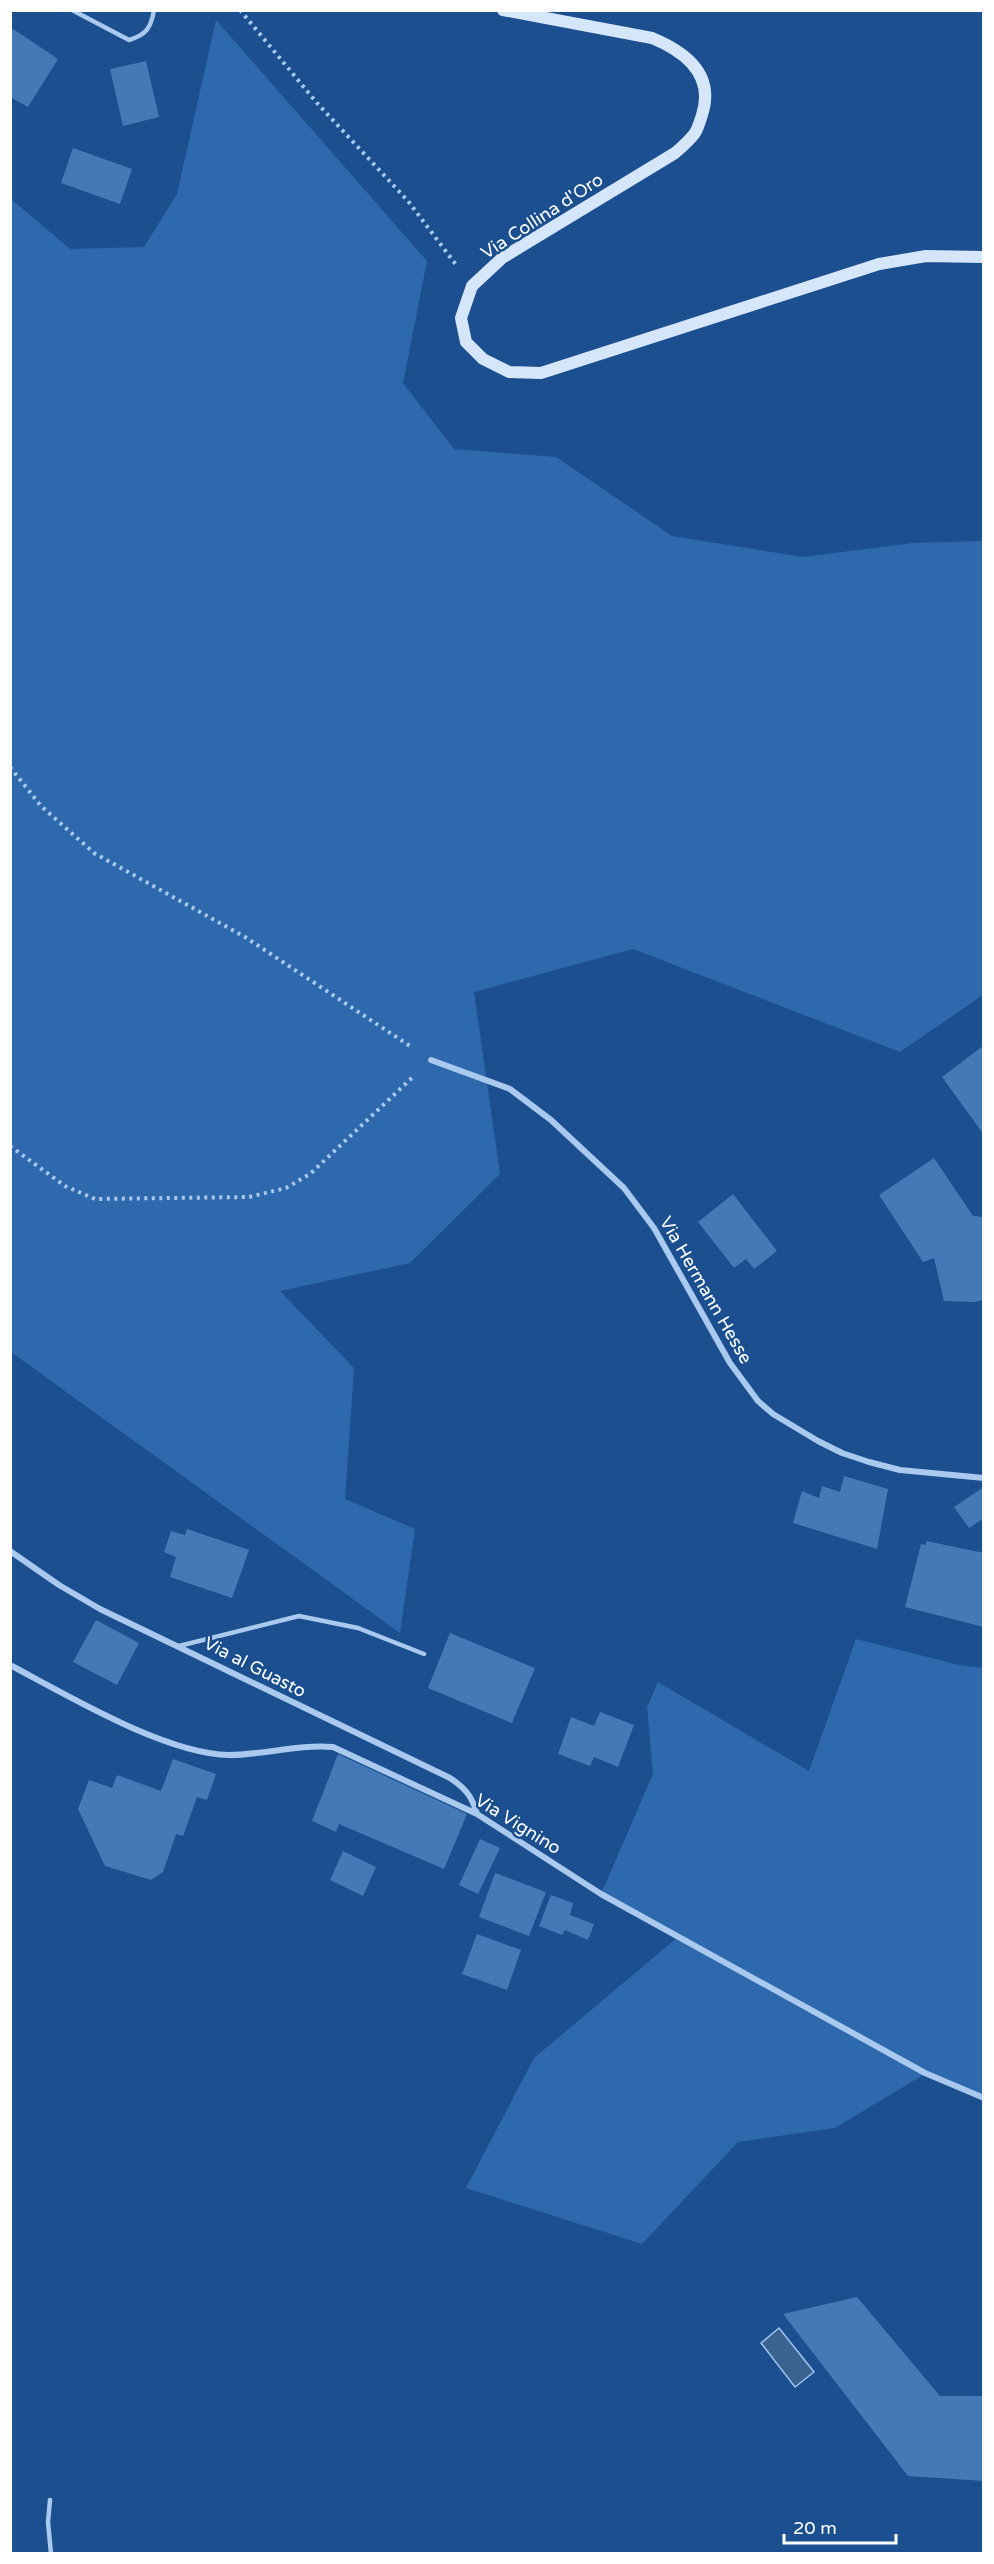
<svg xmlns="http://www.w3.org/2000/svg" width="994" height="2564" viewBox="0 0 994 2564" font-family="'Varela Round',sans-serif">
<rect width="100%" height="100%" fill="#1b4f8f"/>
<path fill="#2e69ad" d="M216,20L427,261L403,383L454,449L556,457L672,536L803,557L913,543L983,541V995L900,1052L633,949L474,992L500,1174L410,1263L280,1291L354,1368L345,1499L415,1529L400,1633L11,1352V199L70,249L144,247L177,194Z
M856,1639L959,1665L983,1668V2098L925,2074L835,2128L738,2142L642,2244L466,2188L534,2058L678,1937L601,1894L653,1774L647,1707L658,1682L809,1771Z"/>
<path fill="#3c6290" stroke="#9cc4f0" stroke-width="1.5" d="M779,2328L814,2372L795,2387L761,2343Z"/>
<path fill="#4478b7" d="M10,27L58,59L28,107L10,97Z
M146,61L159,117L123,126L110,69Z
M73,148L132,169L120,204L61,183Z
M984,1045V1135L942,1077Z
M934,1158L973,1216L984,1217V1300L974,1302L944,1301L934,1258L923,1262L879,1195Z
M733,1194L777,1251L754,1269L746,1259L734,1268L698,1222Z
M844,1476L888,1489L877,1549L793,1523L802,1491L819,1498L822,1486L840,1492Z
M984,1487V1518L969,1528L954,1507Z
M187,1529L249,1550L232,1598L170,1577L176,1557L164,1552L171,1531L185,1535Z
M926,1541L984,1553V1627L905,1607L921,1544L926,1545Z
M96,1620L139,1643L117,1685L73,1662Z
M450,1633L535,1668L512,1723L428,1688Z
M600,1712L634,1725L618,1767L594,1757L590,1766L558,1754L571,1717L594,1726Z
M338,1754L467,1814L444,1869L339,1824L336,1832L312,1821Z
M173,1759L216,1774L207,1800L197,1797L183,1836L176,1834L163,1872L151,1880L105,1866L78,1809L89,1780L112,1788L117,1775L161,1791Z
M480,1839L500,1848L478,1894L459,1885Z
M343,1851L376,1867L363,1896L330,1880Z
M495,1873L546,1892L529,1936L479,1917Z
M551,1895L573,1903L570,1915L594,1924L588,1940L565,1930L562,1935L539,1926Z
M477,1934L521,1950L507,1990L462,1974Z
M857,2297L940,2396H984V2481L908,2476L783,2314Z"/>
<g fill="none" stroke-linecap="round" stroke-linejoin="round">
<path stroke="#a9c9ee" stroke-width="4" stroke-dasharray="3 4.5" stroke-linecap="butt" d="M240,10L317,103L408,201L457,266
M10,767L41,806L94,853L245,937L413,1048
M10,1146L65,1186L95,1199L249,1197L286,1188L310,1174L415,1075"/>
<path stroke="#a9c9ee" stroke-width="4.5" d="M72,10L129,40C146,35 151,28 154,10
M179,1646L299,1616L358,1628L424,1654
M50,2500L48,2522L51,2554"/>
<path stroke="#a9c9ee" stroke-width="6" d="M431,1060L510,1089L551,1120L624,1188L654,1228L730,1363L758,1401L773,1414L818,1441L842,1453L869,1462L900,1470L984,1478
M10,1551L59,1585L100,1609L450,1778C465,1788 472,1796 477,1814
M10,1665C67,1695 165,1754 229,1755C264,1755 298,1744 333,1747L477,1814L601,1894L925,2073L984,2098"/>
<path stroke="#d6e6fa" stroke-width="12" d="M503,10L652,38C686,52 715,75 702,115C700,121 698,128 695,133C690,140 682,147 675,153L502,258L472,286L461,318L466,342L483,359L509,372L541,373L879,264L926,256L984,257"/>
</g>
<g text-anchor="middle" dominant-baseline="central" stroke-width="5" stroke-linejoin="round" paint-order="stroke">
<g font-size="18" fill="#fff" stroke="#1b4f8f">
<text transform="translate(542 216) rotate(-33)">Via Collina d'Oro</text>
<text transform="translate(706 1290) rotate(60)">Via Hermann Hesse</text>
<text transform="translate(255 1667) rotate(27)">Via al Guasto</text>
<text transform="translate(518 1824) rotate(32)">Via Vignino</text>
</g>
</g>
<rect width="994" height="2564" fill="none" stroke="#ffffff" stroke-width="24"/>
<path d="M784 2534v9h112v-9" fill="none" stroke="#ffffff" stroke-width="3"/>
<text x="793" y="2534" font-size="18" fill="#ffffff" stroke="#1b4f8f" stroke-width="4.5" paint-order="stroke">20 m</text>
</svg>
